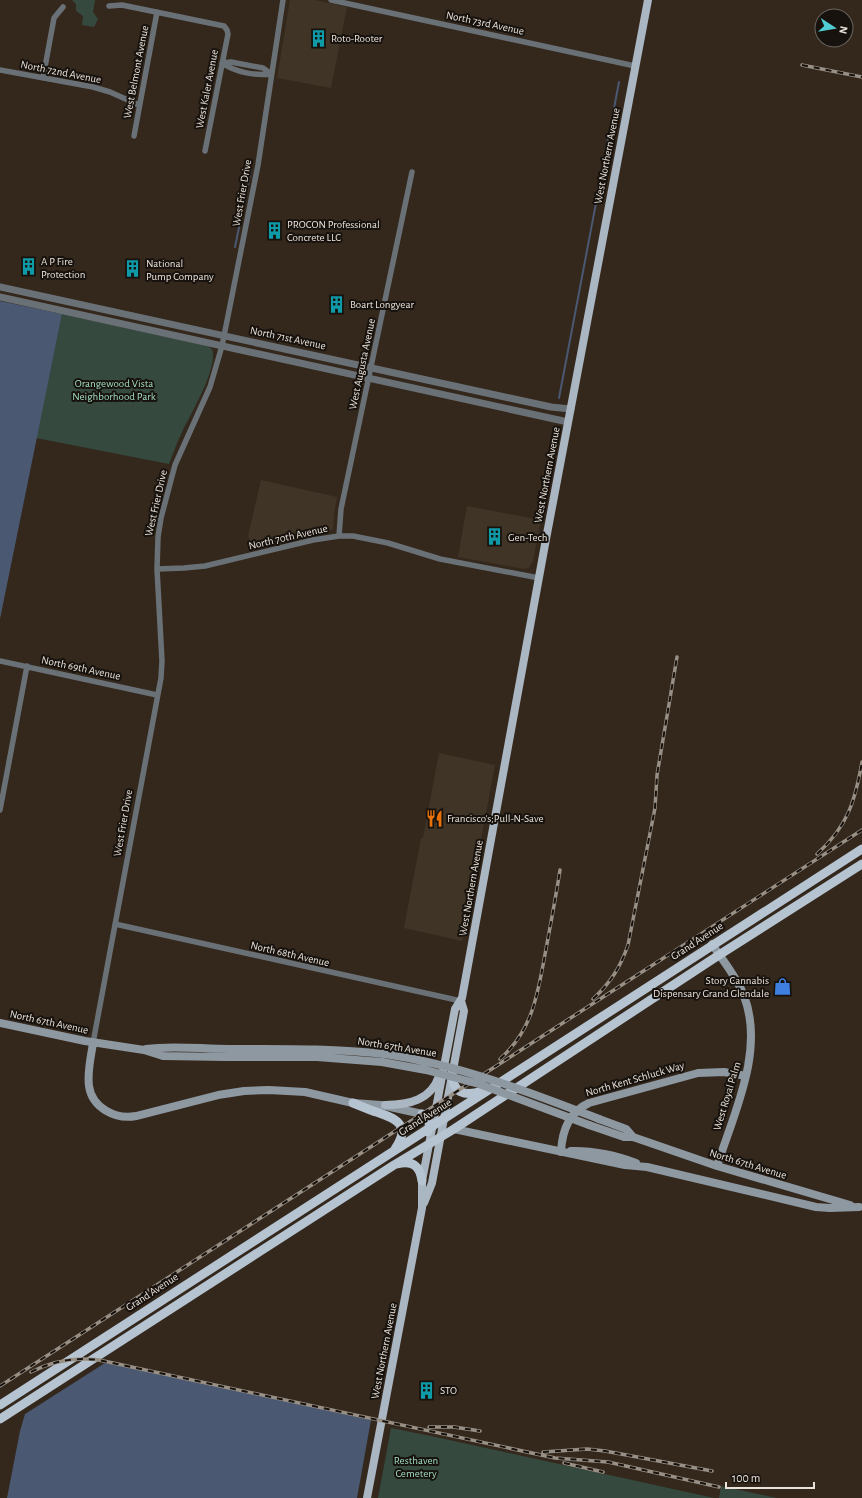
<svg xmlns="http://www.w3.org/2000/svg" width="862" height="1498" viewBox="0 0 862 1498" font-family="'Alegreya Sans',sans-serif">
<rect width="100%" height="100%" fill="#34281d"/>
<path fill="#3f3425" d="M290,0H315L347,7L331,88L277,78Z
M261,480L337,497L334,515L333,529L329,531L253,549L248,536Z
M467,506L541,520L533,561L529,568L524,569L458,557Z
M439,753L495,765L462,941L404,928L421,838H423Z"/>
<path fill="#35493f" d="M72,0H95L93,12L98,19L94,27L82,25L83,16L76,11V4Z
M62,314L207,346L212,349C219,367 190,415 182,432C177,443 173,453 169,464L36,438Z
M391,1428L431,1436L714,1498H378Z
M721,1486L777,1498H719Z"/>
<path fill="#4a5871" d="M0,301L62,314L0,619Z
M105,1363L204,1383L371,1420L357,1498H7L20,1431L25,1414Z"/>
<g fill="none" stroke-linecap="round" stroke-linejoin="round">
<path stroke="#4a5871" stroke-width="2" d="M235,247L251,169
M559,398L619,82"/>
<path stroke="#6a7176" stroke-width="5.5" d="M331,0L635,66
M109,6L122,5L224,26L227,30L228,34L205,151
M222,63L231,62L263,68L271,74
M222,63C235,72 255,76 271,74
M0,70L93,87L110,92L139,105
M43,78L54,18L63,7
M134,136L157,12
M339,536L341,509L412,172
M157,569L184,568L205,566L313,540L339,536H353L388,543L440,559L539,578
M0,661L157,695
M0,810L27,666
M115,924L461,1001
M93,1043L161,678L162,661L157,569L158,537L161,518L175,465L210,387L222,346L258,165L283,0"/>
<path stroke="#6a7176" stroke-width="7" d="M0,287L551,407L571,409
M0,297L568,422"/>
<path stroke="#8e98a1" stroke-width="8" d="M712,944C723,961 737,977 744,996C765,1050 734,1113 717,1166
M0,1023L85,1041L144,1050L163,1056L225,1057H317L382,1062
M93,1043C91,1057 87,1072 89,1086C92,1108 116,1120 136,1116L218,1095L244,1091L269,1090L305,1092L353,1103L381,1105L427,1115
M146,1049C173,1045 201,1049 229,1049C281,1049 332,1048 385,1054
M599,1119L626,1129L633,1137
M589,1125L624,1137H633L717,1166L850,1205
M454,1129L625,1165L647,1167L816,1207L830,1208L859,1207
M571,1151C591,1150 618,1156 636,1163
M561,1152C562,1131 569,1112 589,1103L698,1073L724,1072L746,1076"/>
<path stroke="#aab6c2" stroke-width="8" d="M385,1105C409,1105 431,1100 439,1076
M424,1203L432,1183L464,1011L461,1001
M367,1498L422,1208V1181L455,1009L462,998L546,539L648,0"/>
<path stroke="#b6c4d1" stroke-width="9" d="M452,1073C452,1093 465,1097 482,1091
M353,1103C358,1105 363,1107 368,1109C388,1117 415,1120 395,1149
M422,1114C429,1120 431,1124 428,1132
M397,1164C413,1160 420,1166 422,1181
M0,1405L862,849
M0,1419L394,1165L454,1129L719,955L862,864"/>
<defs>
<path id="rail" d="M802,65L862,77
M817,854C848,826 855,801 862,762
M593,999C611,982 620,968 628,945L655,808L657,775L677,657
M500,1059C534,1029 538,991 546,949C551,922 556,896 560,870
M31,1372C53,1361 74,1357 99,1360L555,1458L608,1462L719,1487
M0,1386L862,830
M429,1427H454L480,1431
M543,1452L587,1449L605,1451L712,1471
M564,1463L603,1472"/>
</defs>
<use href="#rail" stroke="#988f85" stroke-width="3.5"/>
<use href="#rail" stroke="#17120d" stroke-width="2" stroke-dasharray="6" stroke-linecap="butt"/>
<path stroke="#8e98a1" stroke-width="8" d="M385,1054C460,1065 529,1092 599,1119
M382,1062L426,1070L479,1084L589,1125"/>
</g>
<defs>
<symbol id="building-bare" viewBox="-9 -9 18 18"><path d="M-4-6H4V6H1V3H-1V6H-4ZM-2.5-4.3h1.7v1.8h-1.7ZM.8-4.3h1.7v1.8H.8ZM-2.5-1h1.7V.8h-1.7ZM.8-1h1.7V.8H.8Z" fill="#0f9aa8" stroke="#17120d" stroke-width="2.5" paint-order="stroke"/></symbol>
<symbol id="restaurant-bare" viewBox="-9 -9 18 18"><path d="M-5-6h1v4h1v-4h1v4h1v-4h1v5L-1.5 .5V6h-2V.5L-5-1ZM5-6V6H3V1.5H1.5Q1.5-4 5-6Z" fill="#e8710a" stroke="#17120d" stroke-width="2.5" paint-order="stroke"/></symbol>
<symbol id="shop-bare" viewBox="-9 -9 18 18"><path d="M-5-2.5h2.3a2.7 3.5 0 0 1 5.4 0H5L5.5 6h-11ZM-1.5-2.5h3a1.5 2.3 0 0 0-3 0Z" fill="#3f7fe0" stroke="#17120d" stroke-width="2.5" paint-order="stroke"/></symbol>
</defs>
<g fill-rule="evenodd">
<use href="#building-bare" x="306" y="26" width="25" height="25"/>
<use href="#building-bare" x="262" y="218" width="25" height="25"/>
<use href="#building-bare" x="16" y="254" width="25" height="25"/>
<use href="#building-bare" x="120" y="256" width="25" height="25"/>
<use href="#building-bare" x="324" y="292" width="25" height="25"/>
<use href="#building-bare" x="482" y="524" width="25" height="25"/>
<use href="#restaurant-bare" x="422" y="806" width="25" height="25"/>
<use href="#shop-bare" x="770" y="974" width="25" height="25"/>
<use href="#building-bare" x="414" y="1378" width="25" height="25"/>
</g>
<g text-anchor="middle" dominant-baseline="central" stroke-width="4" stroke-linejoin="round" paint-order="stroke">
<g font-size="11" fill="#eae3db" stroke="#17120d">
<text transform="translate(485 23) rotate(12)">North 73rd Avenue</text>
<text transform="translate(61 72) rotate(11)">North 72nd Avenue</text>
<text transform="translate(136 72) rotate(-79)">West Belmont Avenue</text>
<text transform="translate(207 89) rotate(-79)">West Kaler Avenue</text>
<text transform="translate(607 156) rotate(-79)">West Northern Avenue</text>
<text transform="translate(242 193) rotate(-80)">West Frier Drive</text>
<text transform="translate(288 338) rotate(12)">North 71st Avenue</text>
<text transform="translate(362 364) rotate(-78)">West Augusta Avenue</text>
<text transform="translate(547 475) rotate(-79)">West Northern Avenue</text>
<text transform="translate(156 503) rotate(-77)">West Frier Drive</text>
<text transform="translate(288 537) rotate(-13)">North 70th Avenue</text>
<text transform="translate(81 668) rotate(12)">North 69th Avenue</text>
<text transform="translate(123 823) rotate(-80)">West Frier Drive</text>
<text transform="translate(471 888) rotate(-80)">West Northern Avenue</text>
<text transform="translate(697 941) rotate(-33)">Grand Avenue</text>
<text transform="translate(290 954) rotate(13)">North 68th Avenue</text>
<text transform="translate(49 1022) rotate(12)">North 67th Avenue</text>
<text transform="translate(397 1047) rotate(9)">North 67th Avenue</text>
<text transform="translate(635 1079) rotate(-16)">North Kent Schluck Way</text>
<text transform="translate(727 1096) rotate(-73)">West Royal Palm</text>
<text transform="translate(425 1117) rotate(-32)">Grand Avenue</text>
<text transform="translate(748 1164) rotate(17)">North 67th Avenue</text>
<text transform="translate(152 1292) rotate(-33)">Grand Avenue</text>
<text transform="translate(384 1351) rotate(-79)">West Northern Avenue</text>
</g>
<g font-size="11" fill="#eae3db" stroke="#17120d" text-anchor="start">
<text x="331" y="38">Roto-Rooter</text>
<text x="287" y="224">PROCON Professional<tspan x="287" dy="13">Concrete LLC</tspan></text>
<text x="41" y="261">A P Fire<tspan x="41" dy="13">Protection</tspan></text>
<text x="146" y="263">National<tspan x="146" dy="13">Pump Company</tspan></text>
<text x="350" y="304">Boart Longyear</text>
<text x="508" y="537">Gen-Tech</text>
<text x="447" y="818">Francisco's;Pull-N-Save</text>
<text x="769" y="980" text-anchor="end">Story Cannabis<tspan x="769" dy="13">Dispensary Grand Glendale</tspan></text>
<text x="440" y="1390">STO</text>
</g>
<g font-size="11" fill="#a2dfc2" stroke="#17120d">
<text x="114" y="383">Orangewood Vista<tspan x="114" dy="13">Neighborhood Park</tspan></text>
<text x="416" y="1460">Resthaven<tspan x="416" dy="13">Cemetery</tspan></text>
</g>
</g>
<g transform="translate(834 28) rotate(102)"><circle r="19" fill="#17120d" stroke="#6b665f"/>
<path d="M0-3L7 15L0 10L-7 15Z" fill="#51ccd3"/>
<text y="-6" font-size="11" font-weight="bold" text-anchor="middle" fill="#eae3db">N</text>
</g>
<path d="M726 1482v6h88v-6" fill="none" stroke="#eae3db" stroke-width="2"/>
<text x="732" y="1482" font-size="12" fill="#eae3db" stroke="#17120d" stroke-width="3" paint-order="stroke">100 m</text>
</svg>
